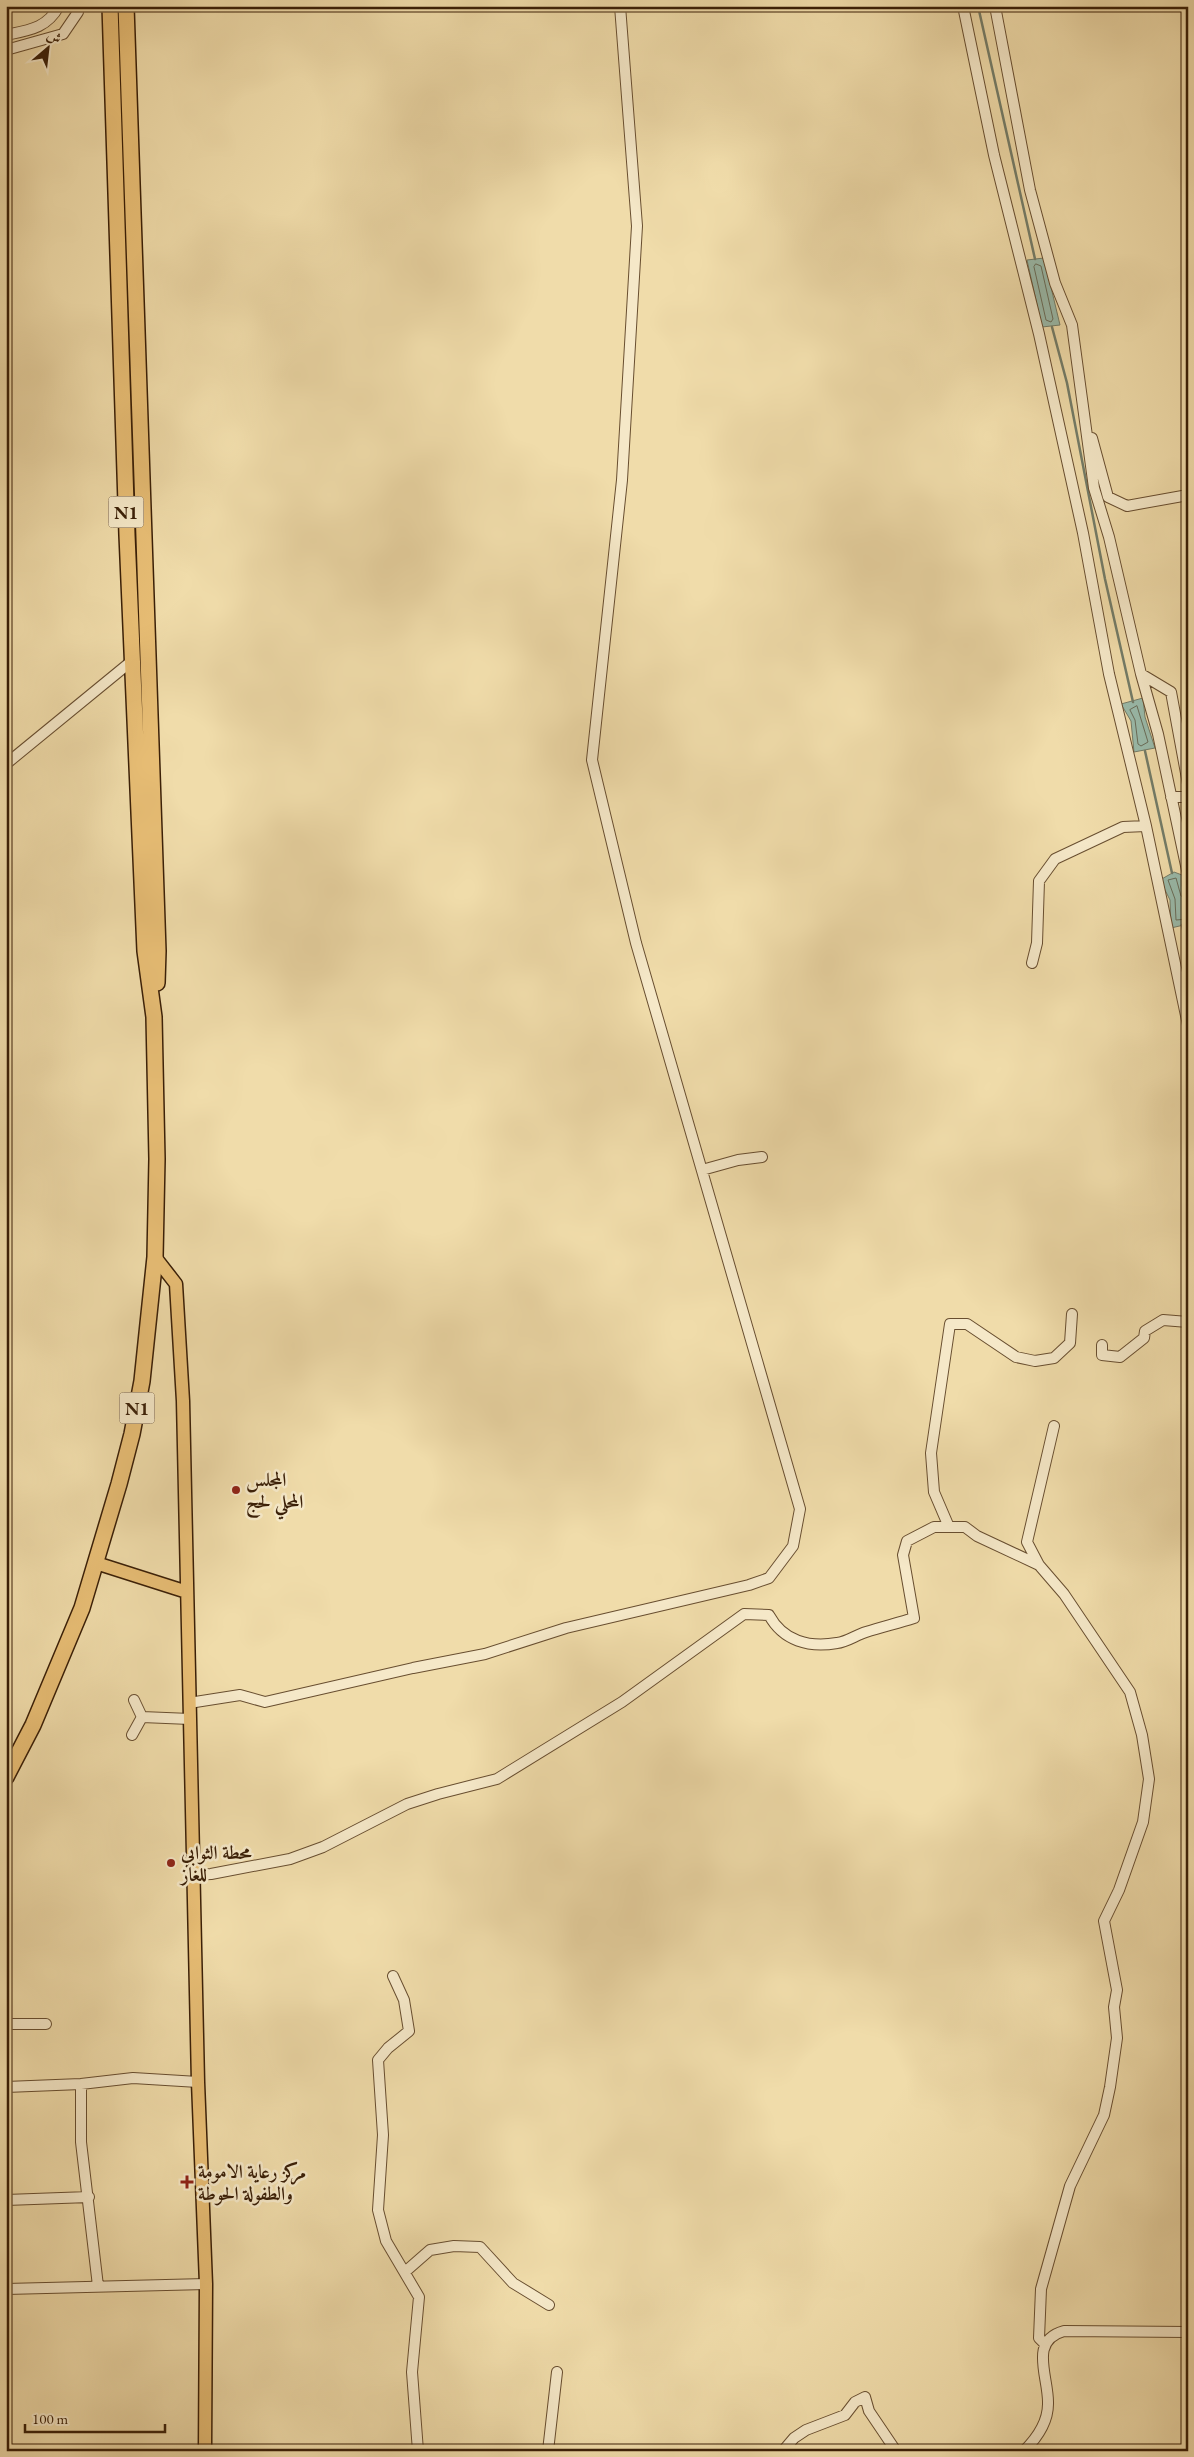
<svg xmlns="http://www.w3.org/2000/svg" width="1194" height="2457" viewBox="0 0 1194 2457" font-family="'EB Garamond',Amiri,serif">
<rect width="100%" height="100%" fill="#f0dcaa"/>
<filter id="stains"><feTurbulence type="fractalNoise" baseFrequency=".004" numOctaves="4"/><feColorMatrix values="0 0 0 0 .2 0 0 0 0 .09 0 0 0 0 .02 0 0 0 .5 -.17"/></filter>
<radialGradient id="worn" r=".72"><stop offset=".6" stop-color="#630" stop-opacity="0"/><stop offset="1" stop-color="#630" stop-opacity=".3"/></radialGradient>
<path fill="#9abbab" stroke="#747d69" d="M1044,258L1060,325L1042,327L1027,260Z
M1143,698L1145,717L1155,748L1134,752L1131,721L1121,704Z
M1174,872L1182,875V886L1188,898V924L1171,928L1170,900L1160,880Z"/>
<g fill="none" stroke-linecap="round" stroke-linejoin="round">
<path stroke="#6a6d59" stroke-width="1" d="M1036,264L1041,266L1053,319L1051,322L1046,320L1034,267Z
M1137,706L1148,742L1141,746L1138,744L1135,720L1130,710Z
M1188,899L1181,896L1176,878L1168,880L1175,899L1176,920L1188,919"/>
<path stroke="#747d69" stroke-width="2.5" d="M978,6L1035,259
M1052,327L1067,383L1105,579L1133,702
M1145,751L1172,873
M1182,925L1188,952"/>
<defs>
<path id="minor" d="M963,6L994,155L1039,334L1083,533L1109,674L1146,826L1188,1025
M995,6L1030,190L1055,283L1072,325L1094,488L1109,537L1141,674L1158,734L1188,875
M6,35C30,30 47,28 59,6
M6,50L63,34L78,12V6
M1092,438L1108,497L1127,506L1188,495
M1141,674L1171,692L1188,784
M6,764L133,660
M1171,797H1188
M1032,963L1037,943L1039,881L1055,859L1123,827L1146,826
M702,1170L738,1160L762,1157
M1102,1345V1355L1120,1357L1144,1338L1145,1331L1163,1320L1188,1322
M949,1527L934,1492L931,1453L950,1324H967L1016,1357L1035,1361L1054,1358L1070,1343L1072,1314
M1039,1565L1027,1542L1054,1426
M134,1700L142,1717L190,1719
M189,1703L240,1695L265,1702L413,1668L485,1654L566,1628L749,1585L769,1578L793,1546L800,1509L636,943L592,760L622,480L637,226L620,6
M132,1735L142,1717
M193,1875L211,1874L290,1859L323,1847L407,1804L438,1794L497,1779L622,1702L744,1614L769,1615C783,1641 809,1648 837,1643C847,1642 856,1635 866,1632C882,1627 898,1623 914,1618L903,1555L907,1541L934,1527H965L977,1536L1039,1565L1064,1594L1130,1692L1142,1735L1149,1779L1143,1822L1119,1890L1104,1921L1117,1990L1114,2007L1117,2038L1110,2087L1104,2115L1070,2186L1041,2289L1039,2338L1044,2343
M393,1976L404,2000L409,2031L388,2048L378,2060L383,2135L378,2210L386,2241L419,2297L412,2372L418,2451
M6,2024H46
M81,2084V2142L98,2286
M6,2087L81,2084L133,2078L198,2082
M6,2200L89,2197
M406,2271L430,2250L454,2246L480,2247L513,2283L549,2305
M6,2289L206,2284
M548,2451L557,2372
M783,2451L794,2438L806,2430L845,2415L855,2402L865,2397L869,2411L896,2451
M1024,2451C1037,2438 1048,2423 1048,2404C1049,2377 1028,2341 1064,2331L1188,2332"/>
<path id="major" d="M155,1257L176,1284L183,1401L198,2082L206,2284L205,2451
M96,1563L187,1592"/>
<path id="highway" d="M126,6L158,951L157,983
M6,1777L33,1725L82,1608L119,1484L132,1434L142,1381L155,1257L157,1159L154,1017L145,951L127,535L110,6"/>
</defs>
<use href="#minor" stroke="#684e30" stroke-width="12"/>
<use href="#major" stroke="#3a1f07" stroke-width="15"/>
<use href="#highway" stroke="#3a1f07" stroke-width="18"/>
<use href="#minor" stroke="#f5e8c8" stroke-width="10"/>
<use href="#major" stroke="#e8be75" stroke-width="12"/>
<use href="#highway" stroke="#e8be75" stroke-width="15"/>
</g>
<g fill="#8f2418" stroke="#f5e8c8" stroke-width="2">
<circle cx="236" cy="1490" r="5"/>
<circle cx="171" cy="1863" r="5"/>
<path d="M184.5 2174.5h5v5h5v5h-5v5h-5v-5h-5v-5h5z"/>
</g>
<g text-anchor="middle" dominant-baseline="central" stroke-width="5" stroke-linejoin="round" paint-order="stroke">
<g fill="#f5e8c8" stroke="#725b41" stroke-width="1">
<rect x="108.5" y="496.5" width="35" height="31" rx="4"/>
<rect x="119.5" y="1392.5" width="35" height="31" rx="4"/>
</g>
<g font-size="18" font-weight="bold" fill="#3a1f07">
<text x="126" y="512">N1</text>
<text x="137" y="1408">N1</text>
</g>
<g font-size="19" font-weight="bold" fill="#3a1f07" stroke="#f5e8c8" text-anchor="start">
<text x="246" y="1479">المجلس<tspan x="246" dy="22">المحلي لحج</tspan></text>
<text x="181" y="1852">محطة الثوابي<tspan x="181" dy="22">للغاز</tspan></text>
<text x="198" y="2171">مركز رعاية الامومة<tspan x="198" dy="22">والطفولة الحوطة</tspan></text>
</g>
</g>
<rect width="1194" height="2457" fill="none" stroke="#f0dcaa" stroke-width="25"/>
<rect x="8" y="8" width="1179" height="2442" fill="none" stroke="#3a1f07" stroke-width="2.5"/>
<rect x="12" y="12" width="1169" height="2432" fill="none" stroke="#3a1f07"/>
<g transform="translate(48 48) rotate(28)" stroke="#f5e8c8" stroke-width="4" paint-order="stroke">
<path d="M0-4L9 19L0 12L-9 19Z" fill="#3a1f07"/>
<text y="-8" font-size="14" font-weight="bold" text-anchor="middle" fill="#3a1f07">ش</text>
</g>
<path d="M25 2424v8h140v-8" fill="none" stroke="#3a1f07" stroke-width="2.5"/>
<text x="32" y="2424" font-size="15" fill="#3a1f07" stroke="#f5e8c8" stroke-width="4" paint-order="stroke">100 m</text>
<rect width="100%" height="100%" filter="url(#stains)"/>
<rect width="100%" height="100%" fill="url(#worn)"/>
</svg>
